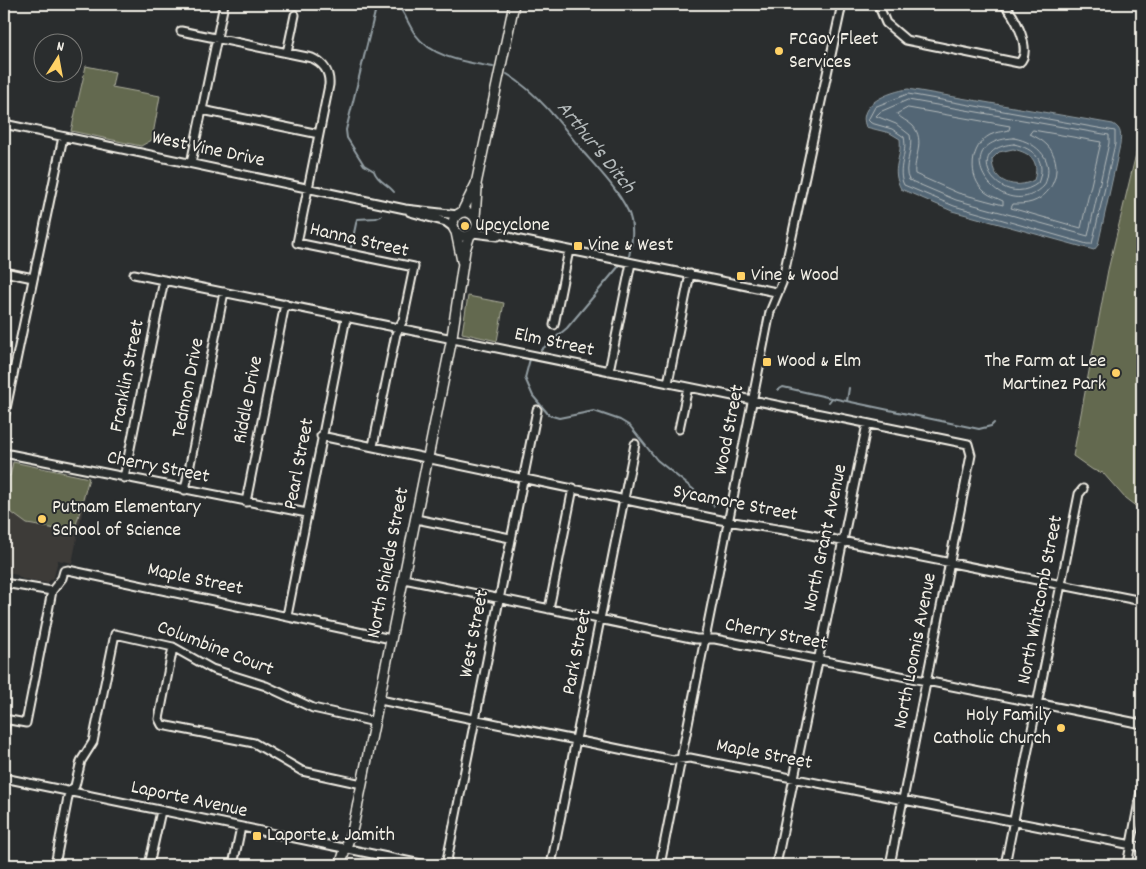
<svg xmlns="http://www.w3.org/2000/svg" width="1146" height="869" viewBox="0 0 1146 869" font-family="Dekko,sans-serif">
<rect width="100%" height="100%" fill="#2a2d2e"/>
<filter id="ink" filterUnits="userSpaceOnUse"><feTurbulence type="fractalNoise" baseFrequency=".02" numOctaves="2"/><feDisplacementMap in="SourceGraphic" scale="10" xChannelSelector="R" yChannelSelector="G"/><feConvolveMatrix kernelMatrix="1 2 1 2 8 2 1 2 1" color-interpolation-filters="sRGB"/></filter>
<g filter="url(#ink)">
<path fill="#3c3a38" d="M4,460L89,478L72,563L58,560L54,577L47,583L22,579L17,575L4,572Z"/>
<path fill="#63694f" stroke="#acad9c" d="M86,66L115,72L112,87L160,96L152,140L141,146L71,131Z
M1142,129V511L1125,498L1103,473L1093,470L1073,456L1108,270Z
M468,296L504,303L497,341L462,333Z
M13,462L89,478L74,532L27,524L4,507V475L10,476Z"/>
<path fill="#526675" stroke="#939ea3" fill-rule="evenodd" d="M908,89L1113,124C1122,129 1121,135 1120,145L1098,245L1094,250L952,211L901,189C890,167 902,161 900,139L890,133L866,127C856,104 889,92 908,89ZM1013,149C1031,153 1040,161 1034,180C1016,190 992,183 992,159L999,152Z"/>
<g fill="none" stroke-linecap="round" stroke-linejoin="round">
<path stroke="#b3b9ba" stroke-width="1" d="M908,94L1115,131V144L1092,244H1087L954,206L904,185C896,169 908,154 904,137L892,129L871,123L868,120L875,107Z
M908,100L1109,135V143L1088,236L956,200L909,180C902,168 914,150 910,135L896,124L876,116L880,112Z
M908,108L1010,126L1009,130C1003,132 996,132 990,135C970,146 967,177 985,192C990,196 997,198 1003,201V205L958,193L915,174C913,159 926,141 913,126C908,121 901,119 897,114Z
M1033,130L1101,142L1081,228L1011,208L1013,204C1019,204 1026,204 1032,202C1056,194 1064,163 1047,145C1042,140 1036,137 1030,134Z
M1014,138C1039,143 1056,161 1044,186C1002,228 941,141 1014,138Z
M1014,144C1035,149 1047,161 1038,183C1001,212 958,148 1014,144Z"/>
<path stroke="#939ea3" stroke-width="2" d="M377,4L346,130L347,138L364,165L374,171C377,181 388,184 394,192
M397,4C405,13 408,24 415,34C432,58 466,62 493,67
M507,74C538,93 562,125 584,153C600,171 617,189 628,211C634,224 633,242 629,256
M351,247L357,219L376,218L381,216
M541,350L567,328L619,266
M530,359L525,378L533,396L549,415L559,418L594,411L620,420L630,426L657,460L714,506
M778,390L783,387L831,398
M847,401L849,388
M829,402L832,398L979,429L991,426L994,423"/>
<defs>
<path id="minor" d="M878,4L886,23L906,40L1019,63C1033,52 1015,13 1003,4
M181,31L312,58C323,63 330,72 329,85L297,243L414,267L403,320L396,334L373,446
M287,53L295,15
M202,110L319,134
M4,124L405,209L458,215
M191,163L224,4
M410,212L446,222L454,228
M477,222L499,234L520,240L776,292
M473,233L498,236
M4,272L33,278
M134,274L968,444L971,455L890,865
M554,325L569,250
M609,371L631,263
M668,383L690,274
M4,418L63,137
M679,429L688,387
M321,436L721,520L796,532L1142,601
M4,453L307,513
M124,478L164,280
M185,490L224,292
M246,502L285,304
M416,519L510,538
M404,579L696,639H715L1142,724
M4,583L52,591L62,578L64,571L68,570L391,639
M549,609L573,488
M287,616L346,318
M173,647L159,719L162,725L254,743L302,771L362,784
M380,700L673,760L690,758L1142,847
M4,719L26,723L52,591
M4,731L6,719
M4,778L426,865
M55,865L69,792L75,786L81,761L93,742L115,634L173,647L212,669L266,686L313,708L375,722
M149,865L161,811
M233,865L241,827
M446,865L537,410
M551,865L635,444
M660,865L770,312L782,283L842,4
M776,865L867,424
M1005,865L1079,494L1083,489
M1127,865L1142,786"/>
<path id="major" d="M462,212L476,184L514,4
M453 224a12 12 0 1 1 24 0a12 12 0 1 1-24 0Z
M475,218L477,188
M456,232L462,261
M340,865L353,827L362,784L451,343L465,250L470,235"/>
</defs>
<use href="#minor" stroke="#f4f1e8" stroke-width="11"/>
<use href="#major" stroke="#f4f1e8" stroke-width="12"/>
<use href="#minor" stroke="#2a2d2e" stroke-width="7"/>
<use href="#major" stroke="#2a2d2e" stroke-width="9"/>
</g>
</g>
<g fill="#ffd166" stroke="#2a2d2e" stroke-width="2">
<circle cx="779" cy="51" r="5"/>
<circle cx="465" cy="226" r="5"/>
<rect x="573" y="241" width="10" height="10" rx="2.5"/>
<rect x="736" y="271" width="10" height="10" rx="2.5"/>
<rect x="762" y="357" width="10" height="10" rx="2.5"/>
<circle cx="1116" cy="373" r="5"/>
<circle cx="42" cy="519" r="5"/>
<circle cx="1061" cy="728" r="5"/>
<rect x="252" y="831" width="10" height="10" rx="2.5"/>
</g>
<g text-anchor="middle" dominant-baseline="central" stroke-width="4" stroke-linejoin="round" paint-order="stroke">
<g font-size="20" fill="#f4f1e8" stroke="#2a2d2e" text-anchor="start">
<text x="789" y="40">FCGov Fleet<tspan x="789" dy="23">Services</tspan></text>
<text x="475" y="226">Upcyclone</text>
<text x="588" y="246">Vine &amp; West</text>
<text x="751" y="276">Vine &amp; Wood</text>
<text x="777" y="362">Wood &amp; Elm</text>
<text x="1106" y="362" text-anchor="end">The Farm at Lee<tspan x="1106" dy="23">Martinez Park</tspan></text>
<text x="52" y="508">Putnam Elementary<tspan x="52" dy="23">School of Science</tspan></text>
<text x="1051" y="716" text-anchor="end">Holy Family<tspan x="1051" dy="23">Catholic Church</tspan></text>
<text x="267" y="836">Laporte &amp; Jamith</text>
</g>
<g font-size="20" fill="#f4f1e8" stroke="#2a2d2e">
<text transform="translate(208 150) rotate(12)">West Vine Drive</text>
<text transform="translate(359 241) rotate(13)">Hanna Street</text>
<text transform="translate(554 343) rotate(12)">Elm Street</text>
<text transform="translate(128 376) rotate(-79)">Franklin Street</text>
<text transform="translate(189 388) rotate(-79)">Tedmon Drive</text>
<text transform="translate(249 400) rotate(-79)">Riddle Drive</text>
<text transform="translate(730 430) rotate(-79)">Wood Street</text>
<text transform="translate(300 464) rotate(-79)">Pearl Street</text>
<text transform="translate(158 468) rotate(11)">Cherry Street</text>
<text transform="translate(735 504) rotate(11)">Sycamore Street</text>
<text transform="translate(826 538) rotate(-78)">North Grant Avenue</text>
<text transform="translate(389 563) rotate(-79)">North Shields Street</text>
<text transform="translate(195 580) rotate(12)">Maple Street</text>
<text transform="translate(1041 600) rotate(-79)">North Whitcomb Street</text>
<text transform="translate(475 634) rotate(-79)">West Street</text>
<text transform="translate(776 635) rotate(11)">Cherry Street</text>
<text transform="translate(215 649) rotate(21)">Columbine Court</text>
<text transform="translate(916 651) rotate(-79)">North Loomis Avenue</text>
<text transform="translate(578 652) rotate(-79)">Park Street</text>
<text transform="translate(764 755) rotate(11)">Maple Street</text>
<text transform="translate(189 800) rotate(12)">Laporte Avenue</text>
</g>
<g font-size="21" font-style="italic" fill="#b3b9ba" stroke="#2a2d2e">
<text transform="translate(595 148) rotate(51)">Arthur's Ditch</text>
</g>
</g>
<rect width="1146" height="869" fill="none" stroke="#2a2d2e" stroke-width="20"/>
<rect x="10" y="10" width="1126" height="849" fill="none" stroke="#f4f1e8" stroke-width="2" filter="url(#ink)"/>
<g transform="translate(58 58) rotate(11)"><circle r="24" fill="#2a2d2e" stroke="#7b7b78"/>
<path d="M0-4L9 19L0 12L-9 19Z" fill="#ffd166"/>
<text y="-8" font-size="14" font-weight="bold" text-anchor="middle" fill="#f4f1e8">N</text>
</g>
</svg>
